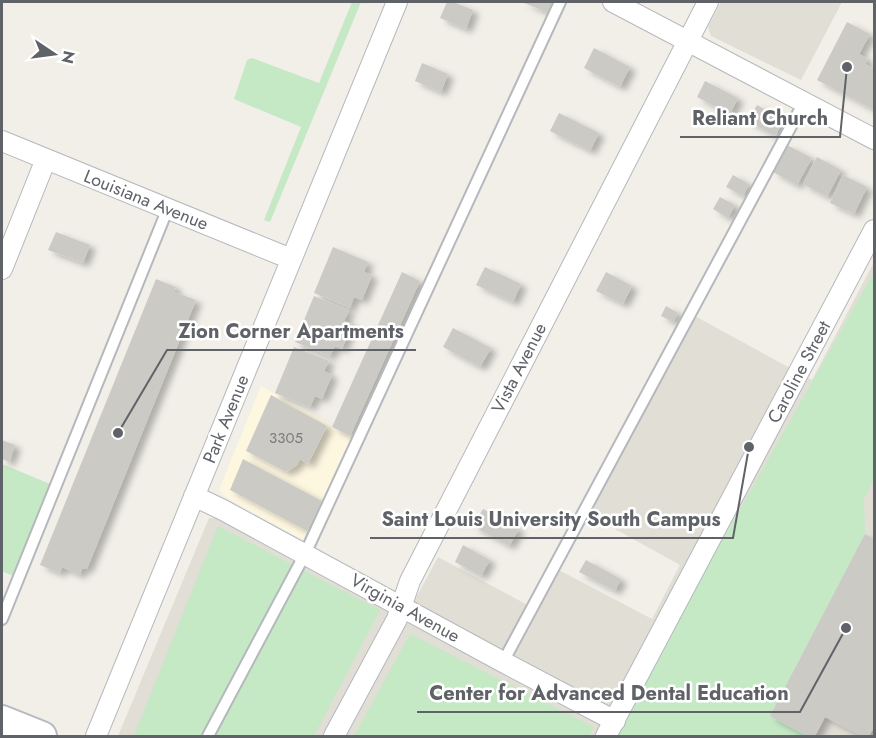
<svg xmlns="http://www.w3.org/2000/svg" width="876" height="738" viewBox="0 0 876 738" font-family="Jost,sans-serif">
<defs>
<filter id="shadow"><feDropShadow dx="6" dy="4" stdDeviation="3" flood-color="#0004"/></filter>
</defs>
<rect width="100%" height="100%" fill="#f1efe8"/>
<path fill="#fef7e0" d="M261,386L353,436L303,540L224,496L219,490Z"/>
<path fill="#e1ded6" d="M721,2H842L801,80L711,36L708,27Z
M874,262V736H118L209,518H216L404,620L438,557L537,610L557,569L652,619L680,565L588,514L693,315L812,380Z"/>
<path fill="#c5e8c5" d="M352,2H361L270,222L264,220L301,127L234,99L247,60L252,58L319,83Z
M874,272V479L864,499L865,534L770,716L809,736H612Z
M2,464L50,484L13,576L2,571Z
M218,526L380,610L314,736H134Z
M410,634L594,727L589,736H354Z"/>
<path fill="#cccac5" filter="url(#shadow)" d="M447,2H453L473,10L466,29L440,18Z
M522,2H554L549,13Z
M847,22L870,34L859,54L868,59L865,64L874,69V110L817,80Z
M594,48L630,67L620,87L584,68Z
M422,63L448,74L441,92L415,81Z
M705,81L738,98L730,114L697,97Z
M757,105L784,120L775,136L748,121Z
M559,113L599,133L590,151L550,131Z
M787,145L812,158L797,185L773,172Z
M817,157L841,170L827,197L803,184Z
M733,175L749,184L743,196L726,187Z
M843,175L867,187L854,214L830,203Z
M720,197L735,205L728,218L713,209Z
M56,232L90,245L83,263L48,250Z
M333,247L368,262L364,272L372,275L362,300L354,297L350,308L314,293Z
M485,267L521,284L513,302L476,285Z
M402,272L420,281L350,436L332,427Z
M606,272L632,286L623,304L596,291Z
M156,279L176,287L174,292L196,300L87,569L82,568L80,575L62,567L60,573L40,565Z
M314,296L349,310L344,321L352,324L342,349L335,346L330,356L295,342Z
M666,306L678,313L673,322L661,316Z
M453,328L491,348L480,367L443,347Z
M294,347L329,361L324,371L332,375L322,399L315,396L310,407L275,393Z
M271,395L327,426L308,464L300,459L297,465L286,472L246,451Z
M2,440L15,445L9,462L2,459Z
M243,459L322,501L307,531L230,490Z
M483,509L519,529L509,546L473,526Z
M865,534L874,539V727L869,736H862L825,717L815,736H807L770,716Z
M463,545L490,560L481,576L455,562Z
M586,560L621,579L615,591L579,572Z"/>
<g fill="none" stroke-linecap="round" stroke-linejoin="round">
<defs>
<path id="lane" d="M2,619L168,208
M503,662L804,102
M208,736L305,554L560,2"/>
<path id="street" d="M613,2L874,139
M2,141L291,259
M2,269L46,159
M194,496L223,510L503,662L615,721
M96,736L397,2
M334,736L397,619L410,581L708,2
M606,736L874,230"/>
<path id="secondary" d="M2,720L42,736"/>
</defs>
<use href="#lane" stroke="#b5b8bc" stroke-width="14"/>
<use href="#street" stroke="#b5b8bc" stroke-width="22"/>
<use href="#secondary" stroke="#b6babf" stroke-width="32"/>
<use href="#lane" stroke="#fff" stroke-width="10"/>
<use href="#street" stroke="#fff" stroke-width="20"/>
<use href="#secondary" stroke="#fff" stroke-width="28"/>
</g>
<g text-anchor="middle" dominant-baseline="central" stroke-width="5" stroke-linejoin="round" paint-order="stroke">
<g font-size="15" fill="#7a7d7f">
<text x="286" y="438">3305</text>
</g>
<g font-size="18" fill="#5f6368" stroke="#fff">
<text transform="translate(146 200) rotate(22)">Louisiana Avenue</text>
<text transform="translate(519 368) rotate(-63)">Vista Avenue</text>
<text transform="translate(799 372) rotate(-62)">Caroline Street</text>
<text transform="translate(226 419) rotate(-68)">Park Avenue</text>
<text transform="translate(405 608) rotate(29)">Virginia Avenue</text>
</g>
</g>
<path fill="none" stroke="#5f6368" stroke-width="2" d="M847 67L840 137H680M118 433L167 350H416M749 447L733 538H370M846 628L800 712H417"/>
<g fill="#5f6368" stroke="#fff" stroke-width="2">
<circle cx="847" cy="67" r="6"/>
<circle cx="118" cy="433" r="6"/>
<circle cx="749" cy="447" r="6"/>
<circle cx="846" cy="628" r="6"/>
</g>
<g font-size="20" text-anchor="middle" font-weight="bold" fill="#5f6368" stroke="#fff" stroke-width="5" stroke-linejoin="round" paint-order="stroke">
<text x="760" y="125">Reliant Church</text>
<text x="291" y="338">Zion Corner Apartments</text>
<text x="551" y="526">Saint Louis University South Campus</text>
<text x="609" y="700">Center for Advanced Dental Education</text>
</g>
<rect width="876" height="738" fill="none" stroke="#5f6368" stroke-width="6"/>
<g transform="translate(54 54) rotate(103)" stroke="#ffffff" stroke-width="4.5" paint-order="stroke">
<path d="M0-4.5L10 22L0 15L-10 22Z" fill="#5f6368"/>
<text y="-9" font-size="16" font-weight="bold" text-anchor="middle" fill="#5f6368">N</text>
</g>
</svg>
